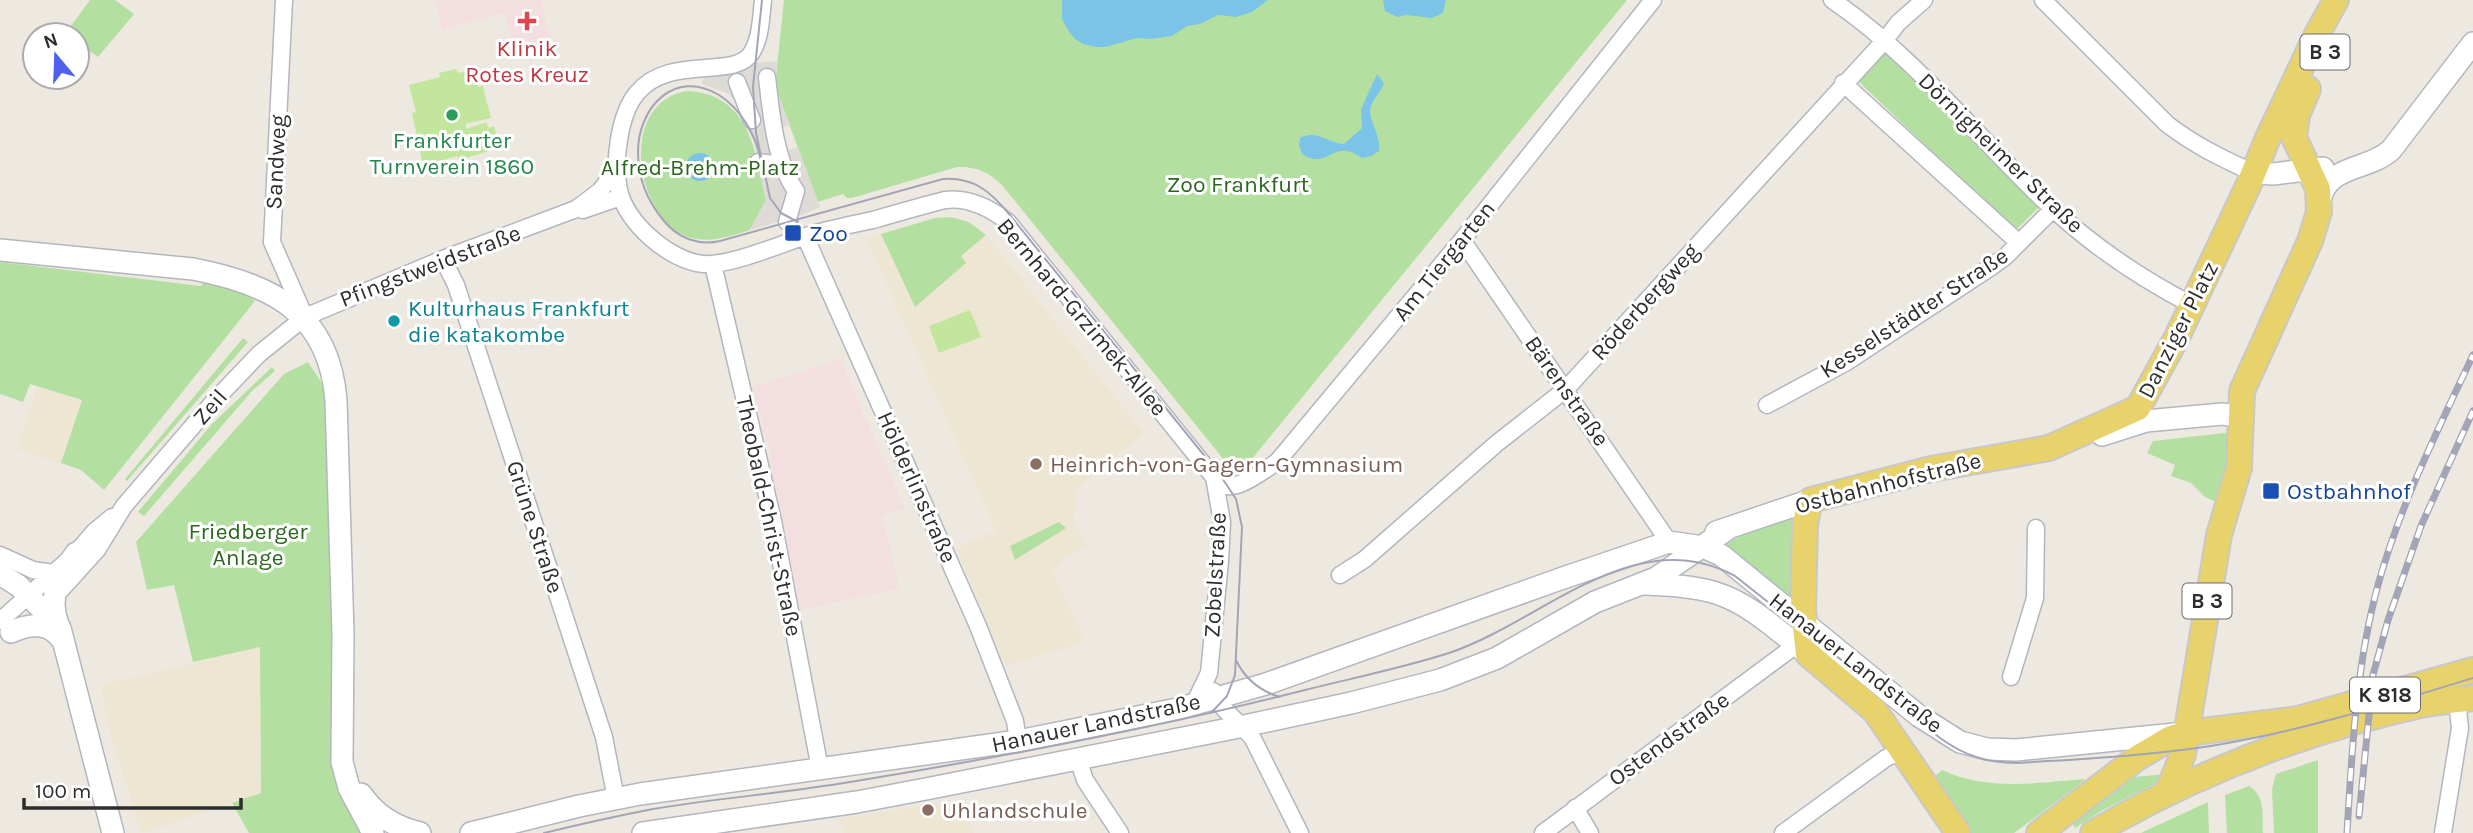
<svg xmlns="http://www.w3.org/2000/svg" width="2473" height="833" viewBox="0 0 2473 833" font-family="Karla,sans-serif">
<rect width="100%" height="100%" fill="#ede9e1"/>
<path fill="#ede6d2" d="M935,218H957L975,225L986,235L1144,433L1077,488L1074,522L1088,547L1064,558L1053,571L1085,642L1006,666L956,548L996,531L866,238Z
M37,386L81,401L60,463L17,449Z
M260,647L261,794L141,833L112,739L100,685Z
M955,800L974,833H845L837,819Z"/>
<path fill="#f3dfdf" d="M436,0H545L541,2L553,47L518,57L504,13L442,30Z
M841,359L862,409L865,422H868L905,509L883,515L899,589L800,610L777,490L771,491L767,472L773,470L771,462L768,460L770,456L765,433H762L761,426L763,425L752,387Z"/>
<path fill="#b3e0a1" d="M90,0H115L134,14L98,57L77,42V35L65,34Z
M784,0H1627L1251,460H1224L1002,185C989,172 975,166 957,167L852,198H847L843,194L818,202L775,86Z
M1886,52L2041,205L2015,231L1858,81Z
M687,91C750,94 755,151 766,200L750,230C731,236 712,243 691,238C635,223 616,102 687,91Z
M951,217L969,222L986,235L961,256L966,263L915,307L881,234L935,218Z
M0,262L201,286L204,281L242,292L255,301L104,490L81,470L61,463L82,400L30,384L23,402L0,394Z
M243,338L248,342L127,481L125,479Z
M308,362L327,391L333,529L332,696L334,747L363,833H249L232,803L261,793L260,647L193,662L174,585L147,590L136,542L284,374Z
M272,367L275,371L252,391L144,516L138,512L212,424Z
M2224,433L2231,435L2223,505L2205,497L2191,483L2171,476L2175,465L2147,453L2153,441Z
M1796,517L1792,608L1724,548C1737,532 1777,524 1796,517Z
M1059,522L1066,528L1015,560L1010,546Z
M2318,760V833H2274L2272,789L2276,774Z
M1942,770C1987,791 2036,783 2084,779V781L2014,833H1971L1931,780Z
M2166,774L2160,781L2103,810L2075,828L2073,825L2085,810L2123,778Z
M2249,786C2266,796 2262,815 2263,833H2227L2225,795Z
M2208,802L2209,833H2141Z"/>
<path fill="#c3e69e" d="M456,69L458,73L474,69L479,87L482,86V83L491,118L466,124V129L486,122L489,128L494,126L500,148L459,160L457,156L423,166L412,113L416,112L409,85L440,77L439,73Z
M970,310L981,337L939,353L929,326Z"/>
<path fill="#dedbd7" d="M777,61L775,86L790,125L778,129L785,151L798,147L820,207L803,215L750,230L766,200L753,139L739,117L746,111L727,93L702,84L706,68Z"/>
<path fill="#7cc4e7" d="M1062,0H1268L1252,12L1236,17L1218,15L1200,24L1187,26L1172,36L1150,39L1137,38L1106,47H1096L1083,44L1075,39L1069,32L1062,19Z
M1383,0H1446L1443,13L1432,18L1406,15L1397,17L1385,11Z
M1377,74L1384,83C1381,93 1369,102 1370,113C1372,127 1381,136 1379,151L1371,156L1362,158C1337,140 1332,161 1313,159C1309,158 1305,156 1302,154L1299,145L1300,138C1317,129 1327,143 1344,144L1362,128L1361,109Z
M686 167a14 14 0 1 1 28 0a14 14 0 1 1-28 0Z"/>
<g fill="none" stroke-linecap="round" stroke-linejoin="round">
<defs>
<path id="street" d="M284,0L272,242L304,315
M763,0C761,17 761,37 752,52C736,81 670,53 637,93C619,114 613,164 619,190C626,223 670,261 703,264C730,266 778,245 806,236C828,229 850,225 873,220C897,213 921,206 945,200C968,197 990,208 1008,222L1217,481C1232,497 1262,471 1277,462L1462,240L1653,0
M1832,0C1916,57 1978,139 2052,208C2093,246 2142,279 2192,305
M2043,0L2167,124C2194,145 2223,159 2254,173
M767,77C771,112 775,161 796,191L787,222
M737,82L752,120
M1843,83L2019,243
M758,162L783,165
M583,210L621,197
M805,236L978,626L1015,721L1018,741
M1462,240L1669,542
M443,259L456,285L604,737L616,799
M713,264L773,521L820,769
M1767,405L1845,363L1991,267L2006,256L2053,209
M0,555L33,570L60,574
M1340,575L1365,559L1496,444L1566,389L1885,40L1898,23L1924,0
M59,592L97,550L124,506L216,399L259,354L305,317L443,259L576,209L600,191L618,167
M0,621L76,553L94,532L112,517
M2011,677L2035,598L2036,528
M1213,691C1219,709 1241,723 1253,739L1300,833
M1194,704L1209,673L1220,561L1222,522L1214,477
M1078,759L1085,780L1120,833
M1575,808L1590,833
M1543,833L1796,645
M1783,833L1886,758L1902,751
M2443,833L2460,728L2457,700"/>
<path id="secondary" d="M2254,173L2273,174L2323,168
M2320,200C2328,164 2368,171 2391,150L2473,43
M0,250L193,269C272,284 329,313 336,400L343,634L342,762L349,788L373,833
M2102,435L2146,421L2222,414L2240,416
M1716,532L1811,500
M0,574L19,586L60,628L113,833
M1644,584C1668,585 1693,586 1716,593C1751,604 1779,632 1808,654
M58,624C47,596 60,576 76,553
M11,632C29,624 49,621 62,640
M361,794C376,815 394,827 420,833
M471,833L579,806L640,794L1018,741L1177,709L1266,684L1563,578L1669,542L1703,547L1721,555L1919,716L1960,742L1987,749L2016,750L2175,734
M643,833L857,802L931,788L1244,726L1351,703L1440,680L1497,658L1595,602L1656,578L1729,528"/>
<path id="primary" d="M2167,793L2183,754L2219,535L2239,468L2242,391L2310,241L2319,212L2318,189L2294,137L2297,115L2308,89
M1958,833L1875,711L1808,654L1803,610L1805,525L1809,503L1811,500L1931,469L2049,448L2138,408L2177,337L2248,186L2267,140L2317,34L2336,0
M2039,833L2137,758L2169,739L2187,733L2298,719L2473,670
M2093,833C2194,774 2305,731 2420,705C2437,701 2455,701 2473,698"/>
</defs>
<use href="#street" stroke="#b4b6bf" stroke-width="19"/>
<use href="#secondary" stroke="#b4b6bf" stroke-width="24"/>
<use href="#primary" stroke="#c8c8c8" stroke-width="28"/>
<use href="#street" stroke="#fff" stroke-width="16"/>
<use href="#secondary" stroke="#fff" stroke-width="21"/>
<use href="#primary" stroke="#e8d26b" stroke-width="24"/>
<path stroke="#a3a5b6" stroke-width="2" d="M762,0L753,87L756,133L770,198L781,213L798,222
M761,161C756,135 741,109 719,95C674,68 638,108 638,152C638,177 647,201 664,221C678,238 698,246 720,241L943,179C974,177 991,192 1009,214L1220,475L1236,499L1242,527L1235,675L1227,696L1211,713
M1236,660C1245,679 1260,691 1280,697
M544,833C581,824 617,816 653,809C719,798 785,793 850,782C1003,757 1155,728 1305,690C1353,678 1402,668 1449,653C1542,622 1634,521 1735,576L1940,738C1965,756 1987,763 2018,763C2079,759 2143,756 2204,747C2295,733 2385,705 2473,678"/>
<defs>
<path id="rail" d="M2359,816L2373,675L2388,620L2421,526L2473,411
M2347,833C2352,750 2356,666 2378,585C2400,505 2438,430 2473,355"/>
</defs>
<use href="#rail" stroke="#a3a5b6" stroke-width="7"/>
<use href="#rail" stroke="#fff" stroke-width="4.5" stroke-dasharray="13" stroke-linecap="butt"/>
</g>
<path fill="#e0444e" stroke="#fff" stroke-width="2.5" d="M523.5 10.5h7v7h7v7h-7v7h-7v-7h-7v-7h7z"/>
<circle fill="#2e9e5b" stroke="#fff" stroke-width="2.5" cx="452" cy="115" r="7"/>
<g fill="#1a4fb4" stroke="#fff" stroke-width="2.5">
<rect x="784" y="224" width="18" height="18" rx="3.5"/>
<rect x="2262" y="482" width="18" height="18" rx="3.5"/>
</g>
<circle fill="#0f9aa8" stroke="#fff" stroke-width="2.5" cx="394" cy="321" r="7"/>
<g fill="#8d6e63" stroke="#fff" stroke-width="2.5">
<circle cx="1036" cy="464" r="7"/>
<circle cx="928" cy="810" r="7"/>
</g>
<g text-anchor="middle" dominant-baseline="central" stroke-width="6" stroke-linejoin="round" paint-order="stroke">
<g fill="#fff" stroke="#6c6c6c" stroke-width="2">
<rect x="2300.5" y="34.5" width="49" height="35" rx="5"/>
<rect x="2182.5" y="583.5" width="49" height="35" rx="5"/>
<rect x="2350" y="677.5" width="70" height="35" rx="5"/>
</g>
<g font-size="21" font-weight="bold" fill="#2d2d2d">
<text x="2325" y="52">B 3</text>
<text x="2207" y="601">B 3</text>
<text x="2385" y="695">K 818</text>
</g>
<g font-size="23" fill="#be3a42" stroke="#fff">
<text x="527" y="48">Klinik<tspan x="527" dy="26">Rotes Kreuz</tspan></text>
</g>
<g font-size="23" fill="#27864d" stroke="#fff">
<text x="452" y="140">Frankfurter<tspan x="452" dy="26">Turnverein 1860</tspan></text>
</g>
<g font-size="23" fill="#2d2d2d" stroke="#fff">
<text transform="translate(2001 153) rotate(44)">Dörnigheimer Straße</text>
<text transform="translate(276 162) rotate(-87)">Sandweg</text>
<text transform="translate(1444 261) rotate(-51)">Am Tiergarten</text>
<text transform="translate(430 266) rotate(-21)">Pfingstweidstraße</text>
<text transform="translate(1645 302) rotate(-48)">Röderbergweg</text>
<text transform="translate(1914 313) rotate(-33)">Kesselstädter Straße</text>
<text transform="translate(1082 317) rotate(50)">Bernhard-Grzimek-Allee</text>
<text transform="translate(2178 330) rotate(-63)">Danziger Platz</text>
<text transform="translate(1567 391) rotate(55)">Bärenstraße</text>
<text transform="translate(210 407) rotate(-49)">Zeil</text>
<text transform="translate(1888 483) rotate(-14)">Ostbahnhofstraße</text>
<text transform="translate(917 487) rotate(66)">Hölderlinstraße</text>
<text transform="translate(769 516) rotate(78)">Theobald-Christ-Straße</text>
<text transform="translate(535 527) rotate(72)">Grüne Straße</text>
<text transform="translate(1215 575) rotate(-87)">Zobelstraße</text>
<text transform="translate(1856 663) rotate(38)">Hanauer Landstraße</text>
<text transform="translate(1096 723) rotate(-12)">Hanauer Landstraße</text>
<text transform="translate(1669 739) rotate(-36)">Ostendstraße</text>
</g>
<g font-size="23" fill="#2b6720" stroke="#fff">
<text x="700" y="167">Alfred-Brehm-Platz</text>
<text x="1238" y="184">Zoo Frankfurt</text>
<text x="248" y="531">Friedberger<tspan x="248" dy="26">Anlage</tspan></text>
</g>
<g font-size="23" fill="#164399" stroke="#fff" text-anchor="start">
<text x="809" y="233">Zoo</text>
<text x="2287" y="491">Ostbahnhof</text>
</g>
<g font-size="23" fill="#0d838f" stroke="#fff" text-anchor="start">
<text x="408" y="308">Kulturhaus Frankfurt<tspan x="408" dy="26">die katakombe</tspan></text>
</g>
<g font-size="23" fill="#785e54" stroke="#fff" text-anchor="start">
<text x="1050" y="464">Heinrich-von-Gagern-Gymnasium</text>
<text x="942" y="810">Uhlandschule</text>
</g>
</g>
<g transform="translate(56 56) rotate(341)"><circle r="33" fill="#ffffff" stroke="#ababab" stroke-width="2"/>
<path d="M0-5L12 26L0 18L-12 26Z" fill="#4d61ee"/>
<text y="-10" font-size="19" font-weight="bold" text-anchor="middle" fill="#2d2d2d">N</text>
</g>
<path d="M24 798v10h217v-10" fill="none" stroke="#2d2d2d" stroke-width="3.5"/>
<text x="35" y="798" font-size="21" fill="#2d2d2d" stroke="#ffffff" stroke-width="5" paint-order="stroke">100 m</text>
</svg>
